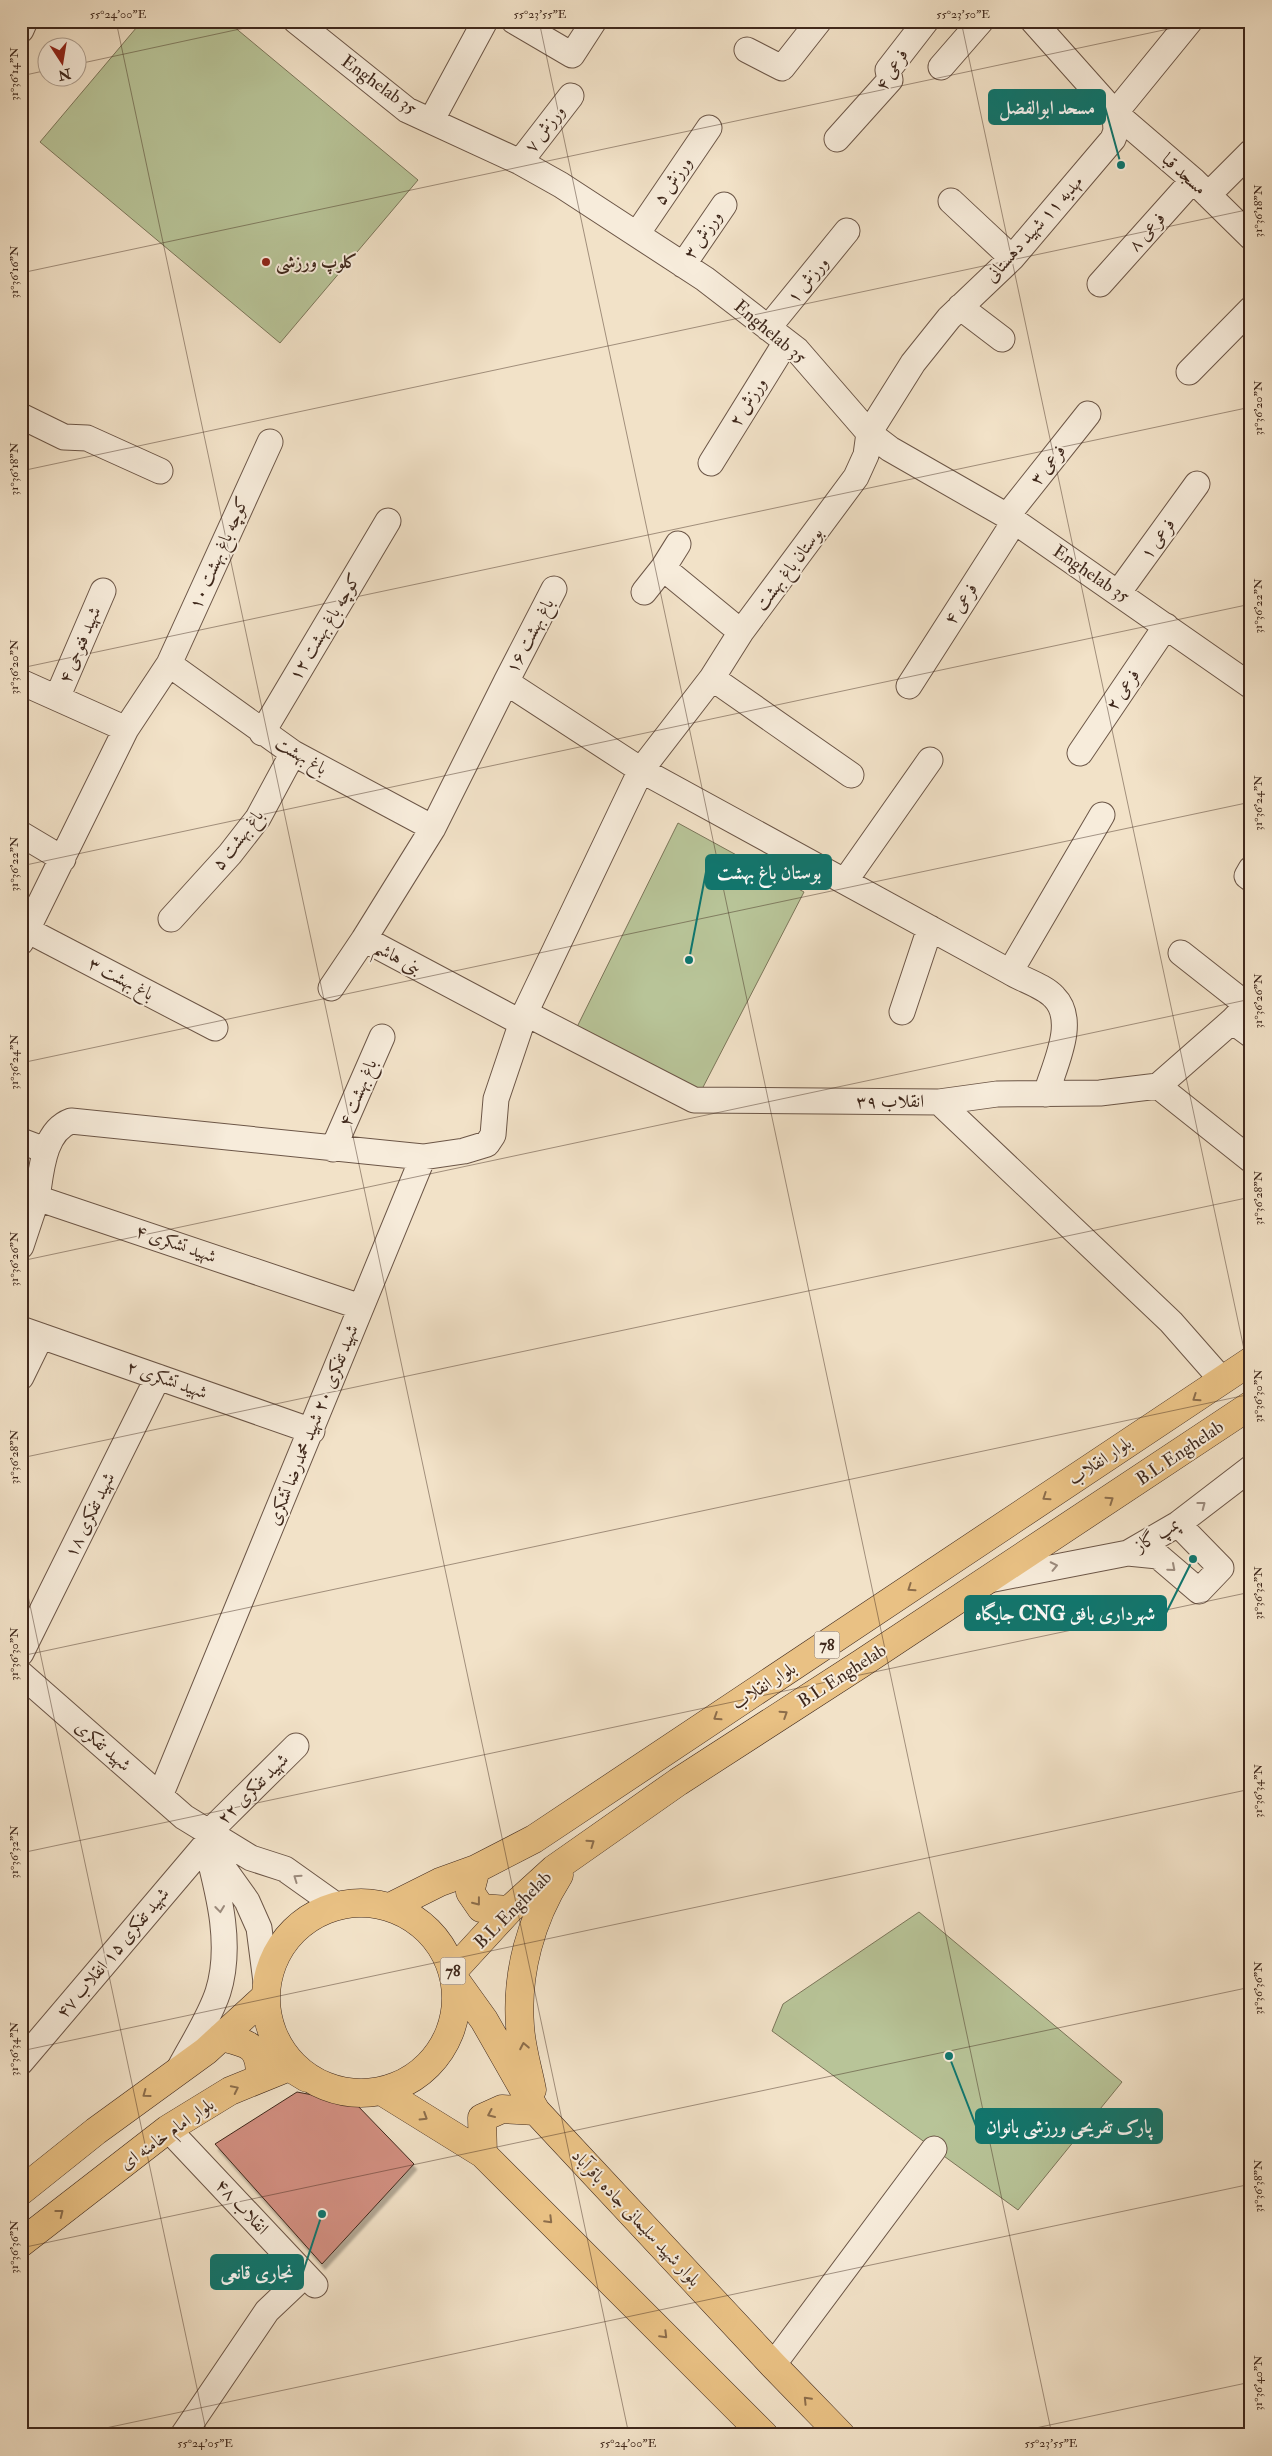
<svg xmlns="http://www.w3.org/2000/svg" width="1272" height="2456" viewBox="0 0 1272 2456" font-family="'IM FELL Double Pica',Amiri,serif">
<defs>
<filter id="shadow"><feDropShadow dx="3" dy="5.5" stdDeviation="1" flood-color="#0004"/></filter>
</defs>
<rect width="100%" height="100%" fill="#f2e2c8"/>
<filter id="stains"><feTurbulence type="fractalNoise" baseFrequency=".004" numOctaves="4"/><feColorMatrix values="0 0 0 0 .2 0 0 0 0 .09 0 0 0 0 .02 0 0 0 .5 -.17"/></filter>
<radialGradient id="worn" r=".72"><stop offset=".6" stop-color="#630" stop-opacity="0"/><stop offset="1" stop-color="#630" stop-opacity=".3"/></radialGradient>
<path fill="#b8c498" stroke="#7c765a" d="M142,21H227L418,180L280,343L40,142Z
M678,823L804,892L700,1093L576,1029Z
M919,1912L1122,2082L1018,2210L772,2031L783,2004Z"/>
<path fill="#d28f81" stroke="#3f281c" filter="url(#shadow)" d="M297,2092L355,2103L414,2164L322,2264L215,2144Z"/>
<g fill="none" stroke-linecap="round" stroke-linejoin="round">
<defs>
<path id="minor" d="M296,21L407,110L520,162L561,185L705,279L797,350L869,433L890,449L1007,516L1251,686
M514,21L572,55L594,21
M1033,21L1115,113L1193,180L1251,237
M21,30L25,21
M747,50L782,68L819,21
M941,67L981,21
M431,121L485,21
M837,139L890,80L888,70L926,21
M520,162L571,96
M1208,195L1251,152
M951,201L1012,258
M637,234L709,128
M683,265L724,205
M1100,284L1193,180
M960,307L1002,339
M768,328L847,231
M1189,372L1251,309
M21,416L64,437L87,438L160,471
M711,463L786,342
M1007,516L1088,414
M663,568L678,544
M644,592L663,568L741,632
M1118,593L1197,484
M169,664L270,442
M712,678L851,775
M21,682L126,729
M506,682L554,589
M909,686L1014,522
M57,698L103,591
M262,733L388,521
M1080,753L1166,626
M21,834L63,859
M1251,869L1247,876L1251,879
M845,881L930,760
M171,919L230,854L258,818L293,753
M27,930L215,1028
M21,942L126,729L169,664L293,753L433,828
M1181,953L1247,1005
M1010,972C1023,980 1044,986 1054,997C1078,1021 1054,1066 1046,1094
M331,988L364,939
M902,1012L930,928
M525,1013L694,1100L939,1102L997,1094L1100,1093L1158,1086L1232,1021L1251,1001
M1232,1021L1251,1035
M522,1023L364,939L433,828L506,682L641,770L1010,972L1102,815
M1158,1086L1251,1160
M939,1102L1171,1322L1222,1380
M21,1141L45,1150
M333,1149L382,1037
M21,1246L37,1198
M361,1307L37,1198C41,1173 43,1131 71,1121L423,1157
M21,1329L312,1431
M21,1377L41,1336
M1128,1553L1158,1556L1199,1591L1221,1568L1178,1524
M989,1580L1128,1553L1178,1524L1251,1468
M21,1653L158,1377
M21,1674L184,1817L251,1858L285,1869L337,1906
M160,1796L423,1157L464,1151L487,1144L493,1135L496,1099L525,1013L641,770L712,678L741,632L856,477L866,455L869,433L913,363L949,318L1012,258L1113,139L1116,131L1115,113L1190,21
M209,1832L296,1746
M212,1852L247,1901L259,1928L266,1982
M21,2062L206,1844
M178,2071C190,2048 210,2017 218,1992C233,1944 218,1891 206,1844
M168,2129L315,2285
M773,2365L934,2149
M183,2435L267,2311L305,2275"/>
<path id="major" d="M476,1869L470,1892L481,1908L509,1910
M266 1998a95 95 0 1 1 190 0a95 95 0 1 1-190 0Z
M390,1907L440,1882L476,1869L534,1839L1251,1361
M453,1971L509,1910L554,1869L678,1782L862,1663L1251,1405
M456,1981L484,2020L536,2111L773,2365L841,2435
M221,2037C249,2044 260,2045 260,2077
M532,2090C528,2069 521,2047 520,2026C516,1973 531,1919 559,1875
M383,2092L483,2154L764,2435
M483,2154L482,2118L502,2109L536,2111
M21,2191L96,2131L206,2051L265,1997
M21,2243L168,2129L230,2091L289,2067L307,2078"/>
</defs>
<use href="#minor" stroke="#6c5647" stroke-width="27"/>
<use href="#major" stroke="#3f281c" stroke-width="29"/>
<use href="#minor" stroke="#f7ecdb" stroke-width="25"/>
<use href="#major" stroke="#e9c184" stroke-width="28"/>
</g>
<defs><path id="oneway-chevron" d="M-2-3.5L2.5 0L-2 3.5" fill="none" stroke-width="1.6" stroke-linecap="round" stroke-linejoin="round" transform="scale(1.25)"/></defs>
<g stroke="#8c6d4b">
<use href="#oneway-chevron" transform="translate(1196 1398) rotate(146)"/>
<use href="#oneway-chevron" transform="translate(1046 1497) rotate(146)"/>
<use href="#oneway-chevron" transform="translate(1110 1500) rotate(-34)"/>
<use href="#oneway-chevron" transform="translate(911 1588) rotate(146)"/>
<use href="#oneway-chevron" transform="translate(784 1714) rotate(-33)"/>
<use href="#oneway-chevron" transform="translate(717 1717) rotate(147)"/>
<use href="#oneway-chevron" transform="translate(591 1843) rotate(-35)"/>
<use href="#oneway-chevron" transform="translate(477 1902) rotate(52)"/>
<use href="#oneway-chevron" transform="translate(524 2046) rotate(-101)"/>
<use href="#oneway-chevron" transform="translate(235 2089) rotate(-26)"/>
<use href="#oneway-chevron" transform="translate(146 2094) rotate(144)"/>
<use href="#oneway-chevron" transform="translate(491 2114) rotate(156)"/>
<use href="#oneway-chevron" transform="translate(424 2117) rotate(32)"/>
<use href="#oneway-chevron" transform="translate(60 2213) rotate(-38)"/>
<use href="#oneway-chevron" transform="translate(549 2220) rotate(45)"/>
<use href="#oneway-chevron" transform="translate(664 2335) rotate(45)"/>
<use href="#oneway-chevron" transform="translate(807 2400) rotate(-134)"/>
</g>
<g stroke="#9b8a7c">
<use href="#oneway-chevron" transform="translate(1202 1505) rotate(-37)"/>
<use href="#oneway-chevron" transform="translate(1054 1566) rotate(-12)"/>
<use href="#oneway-chevron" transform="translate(1172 1568) rotate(41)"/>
<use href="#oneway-chevron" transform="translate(297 1878) rotate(-145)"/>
<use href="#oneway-chevron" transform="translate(220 1909) rotate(83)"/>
</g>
<path fill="none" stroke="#3f281c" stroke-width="1" stroke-opacity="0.45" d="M116,21L629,2435M539,21L1052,2435M961,21L1251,1382M78,64L277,21M21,76L48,70M21,273L1206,21M21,471L1251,209M21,668L1251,407M21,866L1251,604M21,1063L1251,802M21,1261L1251,999M21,1458L1251,1197M21,1563L207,2435M21,1656L1251,1394M21,1853L1251,1592M21,2051L1251,1789M21,2248L1251,1987M73,2435L1251,2184M1003,2435L1251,2382"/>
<circle fill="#8f2418" stroke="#f7ecdb" stroke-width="2" cx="266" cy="262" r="5"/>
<g text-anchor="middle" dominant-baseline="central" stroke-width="4" stroke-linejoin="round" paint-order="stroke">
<g fill="#f7ecdb" stroke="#766355" stroke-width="1">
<rect x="814.5" y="1631.5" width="25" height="27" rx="4"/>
<rect x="440.5" y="1957.5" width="25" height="27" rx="4"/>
</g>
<g font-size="16" font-weight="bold" fill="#3f281c">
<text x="827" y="1645">78</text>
<text x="453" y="1971">78</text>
</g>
<g font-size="18" fill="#3f281c" stroke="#f7ecdb">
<text transform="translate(892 70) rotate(-58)">فرعی ۴</text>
<text transform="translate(379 85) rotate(36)">Enghelab 35</text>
<text transform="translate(545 129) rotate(-53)">ورزش ۷</text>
<text transform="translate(1184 174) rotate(42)">مسجد قبا</text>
<text transform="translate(673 181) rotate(-56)">ورزش ۵</text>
<text transform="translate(1034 229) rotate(-48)">مهدیه ۱۱ شهید دهستانی</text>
<text transform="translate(1147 232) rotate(-48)">فرعی ۸</text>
<text transform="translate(703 235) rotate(-56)">ورزش ۳</text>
<text transform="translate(808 280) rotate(-51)">ورزش ۱</text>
<text transform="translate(770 332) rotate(40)">Enghelab 35</text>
<text transform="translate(748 402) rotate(-58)">ورزش ۲</text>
<text transform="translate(1048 465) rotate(-52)">فرعی ۳</text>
<text transform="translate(1158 539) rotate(-54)">فرعی ۱</text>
<text transform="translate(219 553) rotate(-66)">کوچه باغ بهشت ۱۰</text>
<text transform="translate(789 569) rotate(-53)">بوستان باغ بهشت</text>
<text transform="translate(1091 574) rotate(34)">Enghelab 35</text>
<text transform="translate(961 604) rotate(-57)">فرعی ۴</text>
<text transform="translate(325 627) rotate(-59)">کوچه باغ بهشت ۱۲</text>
<text transform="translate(530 636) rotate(-62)">باغ بهشت ۱۶</text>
<text transform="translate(80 645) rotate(-67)">شهید فتوحی ۴</text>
<text transform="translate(1123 690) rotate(-56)">فرعی ۲</text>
<text transform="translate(301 756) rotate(30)">باغ بهشت</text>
<text transform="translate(238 840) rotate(-52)">باغ بهشت ۵</text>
<text transform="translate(398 958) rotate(28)">بنی هاشم</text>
<text transform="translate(121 979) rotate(28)">باغ بهشت ۳</text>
<text transform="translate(358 1093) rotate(-67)">باغ بهشت ۴</text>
<text x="890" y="1101">انقلاب ۳۹</text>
<text transform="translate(176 1244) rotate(19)">شهید تشکری ۴</text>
<text transform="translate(167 1380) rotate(19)">شهید تشکری ۲</text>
<text transform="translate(313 1425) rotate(-68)">شهید تفکری ۲۰ شهید محمدرضا تشکری</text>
<text transform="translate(1180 1453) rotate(-34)">B.L Enghelab</text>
<text transform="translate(1100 1461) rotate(-34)">بلوار انقلاب</text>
<text transform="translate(90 1515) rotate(-64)">شهید تفکری ۱۸</text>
<text transform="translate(1157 1535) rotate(-31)">پمپ گاز</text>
<text transform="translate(842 1676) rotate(-33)">B.L Enghelab</text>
<text transform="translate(764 1686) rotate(-33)">بلوار انقلاب</text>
<text transform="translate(103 1746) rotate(41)">شهید تفکری</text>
<text transform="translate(253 1789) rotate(-45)">شهید تفکری ۲۲</text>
<text transform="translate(513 1910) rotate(-45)">B.L Enghelab</text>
<text transform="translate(113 1953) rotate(-50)">شهید تفکری ۱۵ انقلاب ۴۷</text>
<text transform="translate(167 2134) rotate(-35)">بلوار امام خامنه ای</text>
<text transform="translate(242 2207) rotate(47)">انقلاب ۴۸</text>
<text transform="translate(636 2218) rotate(47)">بلوار شهید سلیمانی جاده باقرآباد</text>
</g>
<g font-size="18" font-weight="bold" fill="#3f281c" stroke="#f7ecdb" text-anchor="start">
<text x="276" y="262">کلوپ ورزشی</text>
</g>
</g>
<path fill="none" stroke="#0f766e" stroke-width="2" d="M1121 165L1105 107M689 960L706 872M1193 1559L1166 1613M949 2056L976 2126M322 2214L303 2272"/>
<g fill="#0f766e" stroke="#f7ecdb" stroke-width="2">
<circle cx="1121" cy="165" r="5"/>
<circle cx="689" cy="960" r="5"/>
<circle cx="1193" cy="1559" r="5"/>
<circle cx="949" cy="2056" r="5"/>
<circle cx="322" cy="2214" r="5"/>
</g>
<g fill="#0f766e" stroke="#0f766e" stroke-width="2">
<rect x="989" y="90" width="116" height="34" rx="5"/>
<rect x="706" y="855" width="125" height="34" rx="5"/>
<rect x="965" y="1596" width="201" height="34" rx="5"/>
<rect x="976" y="2109" width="186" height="34" rx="5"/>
<rect x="211" y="2255" width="92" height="34" rx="5"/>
</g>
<g font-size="19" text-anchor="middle" font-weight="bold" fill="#fff">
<text x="1047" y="114">مسحد ابوالفضل</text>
<text x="769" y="879">بوستان باغ بهشت</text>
<text x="1065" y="1620">جایگاه CNG شهرداری بافق</text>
<text x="1069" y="2133">پارک تفریحی ورزشی بانوان</text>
<text x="257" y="2279">نجاری قانعی</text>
</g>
<rect width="1272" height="2456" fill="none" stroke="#f2e2c8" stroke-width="55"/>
<g transform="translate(62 62) rotate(168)"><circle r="24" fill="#f7ecdb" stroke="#ad9e8f"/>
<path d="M0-4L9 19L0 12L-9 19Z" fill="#8f2418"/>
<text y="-8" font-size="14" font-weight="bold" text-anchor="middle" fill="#3f281c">N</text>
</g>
<rect x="28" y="28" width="1216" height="2400" fill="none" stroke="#3f281c" stroke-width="2"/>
<g font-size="12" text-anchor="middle" fill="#3f281c">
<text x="118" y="18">55°24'00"E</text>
<text x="540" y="18">55°23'55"E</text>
<text x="963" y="18">55°23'50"E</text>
<text transform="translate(14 74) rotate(-90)" y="4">31°36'14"N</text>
<text transform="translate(1258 211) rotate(-90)" y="4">31°36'18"N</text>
<text transform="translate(14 272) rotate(-90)" y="4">31°36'16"N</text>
<text transform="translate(1258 408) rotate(-90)" y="4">31°36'20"N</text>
<text transform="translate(14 469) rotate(-90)" y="4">31°36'18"N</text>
<text transform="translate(1258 606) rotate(-90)" y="4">31°36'22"N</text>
<text transform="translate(14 667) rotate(-90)" y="4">31°36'20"N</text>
<text transform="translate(1258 803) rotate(-90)" y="4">31°36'24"N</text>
<text transform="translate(14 864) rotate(-90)" y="4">31°36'22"N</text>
<text transform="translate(1258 1001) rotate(-90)" y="4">31°36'26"N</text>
<text transform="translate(14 1062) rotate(-90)" y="4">31°36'24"N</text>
<text transform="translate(1258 1198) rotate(-90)" y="4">31°36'28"N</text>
<text transform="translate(14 1259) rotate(-90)" y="4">31°36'26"N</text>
<text transform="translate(1258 1396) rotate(-90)" y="4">31°36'30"N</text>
<text transform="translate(14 1457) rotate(-90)" y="4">31°36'28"N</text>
<text transform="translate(1258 1593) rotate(-90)" y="4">31°36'32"N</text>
<text transform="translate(14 1654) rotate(-90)" y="4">31°36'30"N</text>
<text transform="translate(1258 1791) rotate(-90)" y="4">31°36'34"N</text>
<text transform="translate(14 1852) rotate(-90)" y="4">31°36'32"N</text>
<text transform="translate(1258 1988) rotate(-90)" y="4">31°36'36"N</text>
<text transform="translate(14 2049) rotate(-90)" y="4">31°36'34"N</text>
<text transform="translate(1258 2186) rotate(-90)" y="4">31°36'38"N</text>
<text transform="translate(14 2247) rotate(-90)" y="4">31°36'36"N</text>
<text transform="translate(1258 2383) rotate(-90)" y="4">31°36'40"N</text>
<text x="205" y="2447">55°24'05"E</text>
<text x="628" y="2447">55°24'00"E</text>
<text x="1051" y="2447">55°23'55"E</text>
</g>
<rect width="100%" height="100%" filter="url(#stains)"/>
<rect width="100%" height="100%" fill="url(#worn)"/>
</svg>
